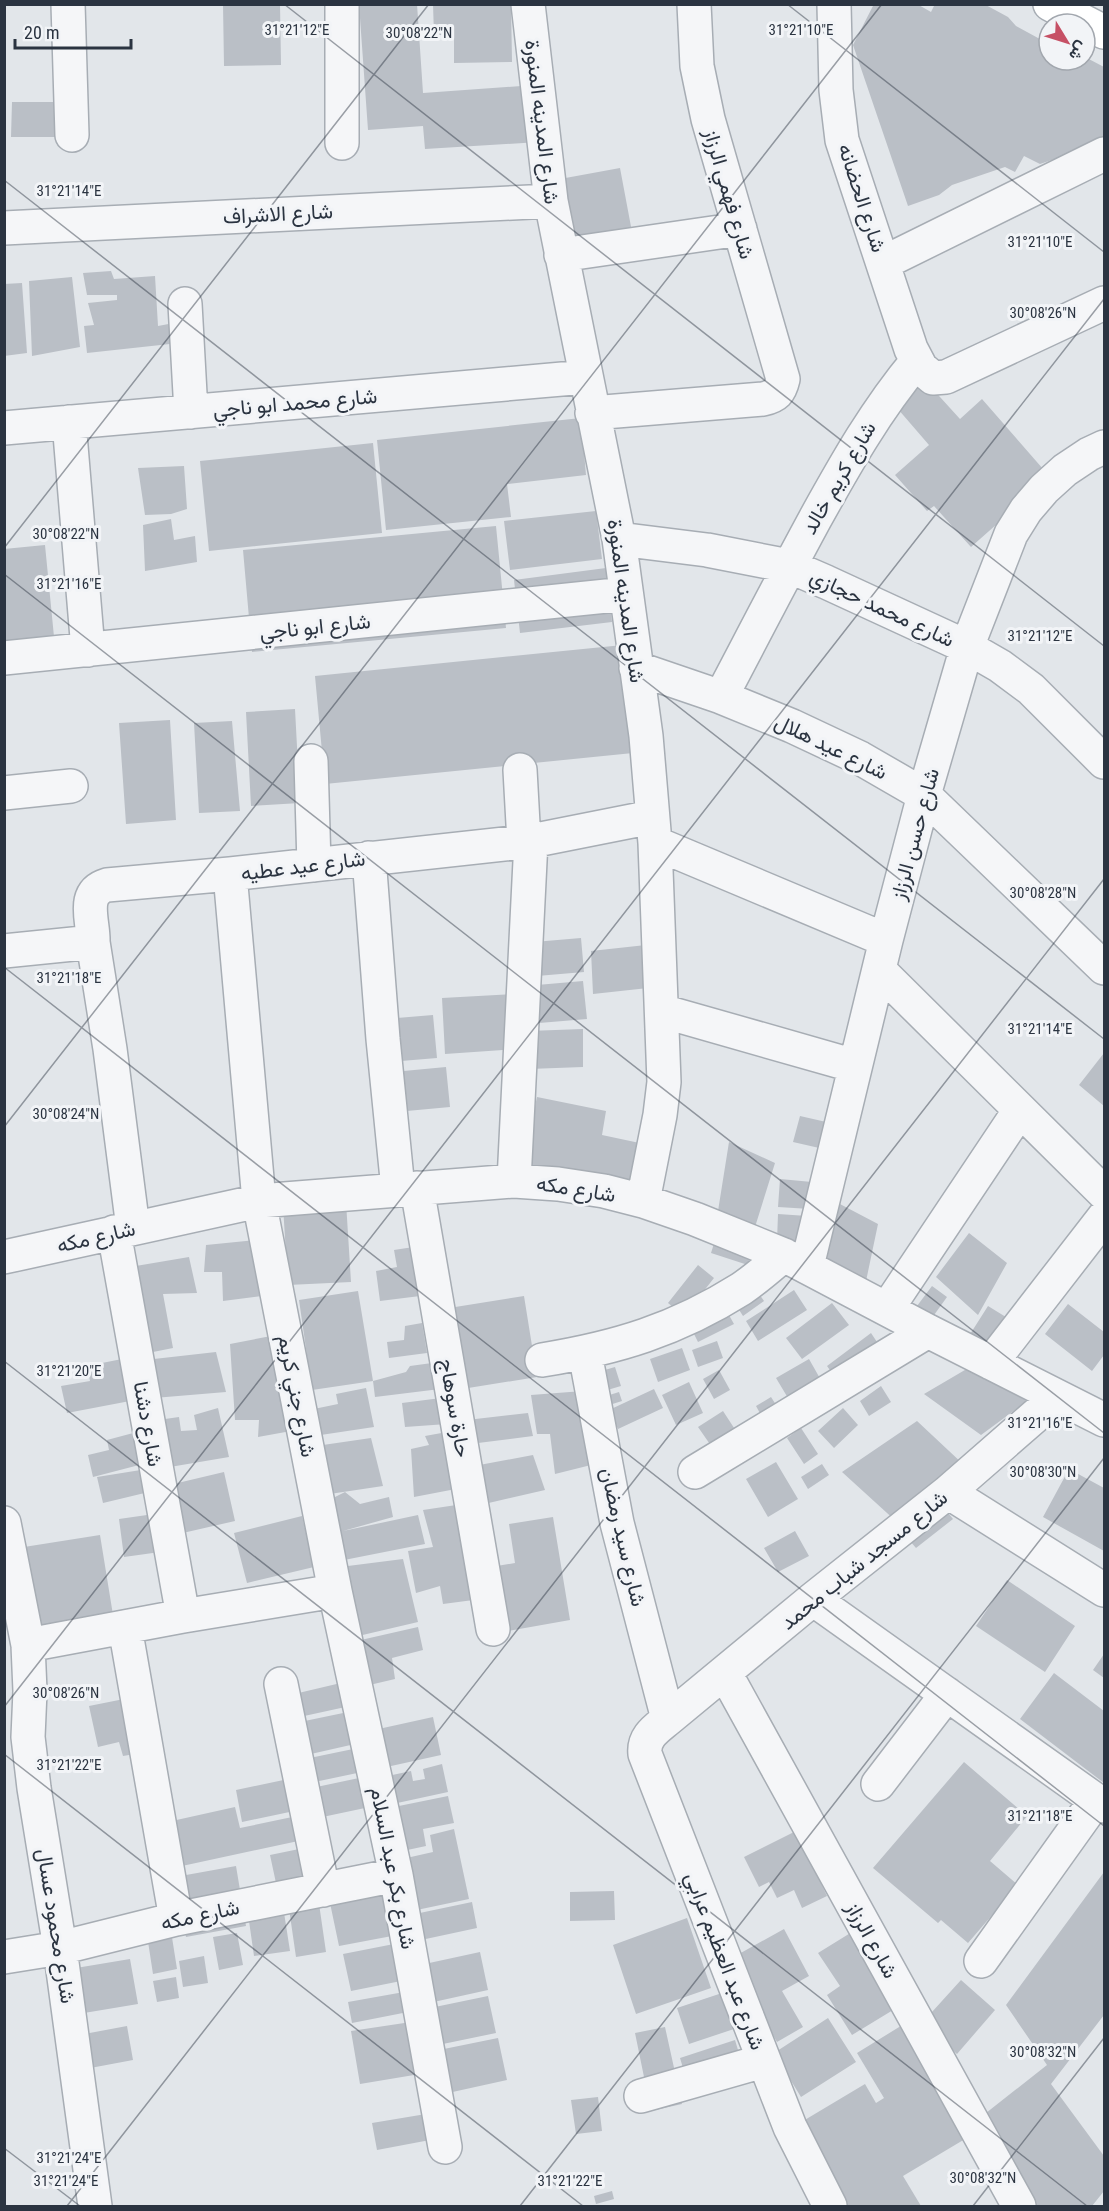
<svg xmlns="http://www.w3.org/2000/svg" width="1109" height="2211" viewBox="0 0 1109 2211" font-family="'Roboto Condensed',Vazirmatn,sans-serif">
<rect width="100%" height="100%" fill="#e2e6ea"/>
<path fill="#babfc6" d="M223,4H280L281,65L224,66Z
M359,4H417L423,93L535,85L539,142L425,149L423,126L368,130Z
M433,4H511L512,62L454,63V35H434Z
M874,4H917L931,12L935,4H984L1008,17L1016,26L1049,44V60H1085V57L1104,67V142L1040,164L1024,156L1015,172L1005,167L952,185L939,195L908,206L853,45Z
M12,102H67V137H11Z
M620,168L632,232L571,243L560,179Z
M111,271L114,279L155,276L158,326L179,322V343L87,353L84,326L94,325L88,303L117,300V295H87L83,273Z
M72,277L80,347L32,356L29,281Z
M22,283L27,353L4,356V284Z
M920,375L960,419L982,399L1050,477L971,547L934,506L927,511L895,475L929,445L891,401Z
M581,418L586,475L507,484L511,517L386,530L377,440Z
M373,443L382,533L209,551L200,461Z
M184,466L187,509L171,514L145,515L138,468Z
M596,511L602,559L510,570L504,521Z
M171,519L174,540L195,536L197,562L145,571L143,525Z
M496,526L506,628L252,652L243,550Z
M45,545L55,647L4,652V549Z
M606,568L612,622L520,633L514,580Z
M623,645L633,753L325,784L315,676Z
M295,709L300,803L251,806L246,712Z
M170,720L176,820L126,824L119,723Z
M232,721L240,811L199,813L194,723Z
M581,938L584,972L537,976L534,942Z
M646,945L648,988L593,994L591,951Z
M583,981L587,1019L539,1023L537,985Z
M516,994L519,1049L445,1054L442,998Z
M433,1015L437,1058L389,1062L385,1019Z
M583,1029V1067L529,1069L528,1031Z
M1104,1053V1106L1079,1085Z
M446,1067L450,1107L396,1112L393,1072Z
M537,1097L606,1111L602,1135L649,1145L640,1187L523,1163Z
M800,1116L835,1124L828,1150L793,1142Z
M729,1142L775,1163L755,1227L718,1211Z
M780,1179L812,1182L810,1209L778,1207Z
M346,1202L351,1282L288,1285L283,1206Z
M838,1203L878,1224L865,1286L809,1257Z
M778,1214L807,1216L805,1243L777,1241Z
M969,1233L1007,1263L978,1315L936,1277Z
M717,1234L757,1247L751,1266L711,1253Z
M256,1240L262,1296L223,1301L222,1272H204L206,1245Z
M420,1246L428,1295L380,1301L376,1271L397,1267L394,1250Z
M189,1257L197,1293L163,1294L173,1348L143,1354L124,1268Z
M698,1265L714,1278L684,1316L668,1303Z
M932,1286L947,1297L924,1329L908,1318Z
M755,1288L764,1301L743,1316L734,1302Z
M794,1290L807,1310L758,1341L746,1321Z
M358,1291L373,1381L312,1390L299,1300Z
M524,1296L537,1377L462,1389L449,1308Z
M832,1303L849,1325L802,1359L786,1338Z
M1068,1304L1104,1332V1355L1092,1371L1045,1334Z
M988,1306L1014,1322L992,1356L967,1339Z
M725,1308L734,1324L698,1342L690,1326Z
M422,1323L427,1353L389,1358L387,1342L404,1340L405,1326Z
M871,1333L881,1348L837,1380L827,1366Z
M271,1336L291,1431L258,1437L259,1420H235L230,1344Z
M717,1341L723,1358L698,1367L692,1350Z
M682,1348L690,1370L658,1382L650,1359Z
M216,1352L226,1392L154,1398L145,1360Z
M122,1359L130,1401L67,1413L61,1386L90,1381L87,1366Z
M809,1359L826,1389L794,1408L776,1378Z
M432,1363L440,1389L375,1397L373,1381L406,1372L410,1366Z
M615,1367L621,1386L604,1391L598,1372Z
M970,1367L1027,1401L981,1435L924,1394Z
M719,1370L730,1390L714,1399L703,1379Z
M689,1382L703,1413L676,1425L662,1395Z
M881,1386L891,1402L869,1416L860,1401Z
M366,1388L374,1427L314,1436L309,1410L338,1404L336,1394Z
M654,1389L663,1408L618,1429L609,1410Z
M583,1391L595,1464L555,1474L550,1434H537L531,1395Z
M619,1392L622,1401L603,1407L600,1398Z
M771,1397L782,1414L766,1424L756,1406Z
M441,1398L447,1424L405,1427L402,1403Z
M218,1408L229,1457L164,1468L158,1420L179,1417L181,1431L197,1430L194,1415Z
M843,1408L858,1425L834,1448L818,1431Z
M723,1411L738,1434L714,1450L698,1427Z
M528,1413L533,1436L470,1444L467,1420Z
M917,1421L964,1465L898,1523L842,1472Z
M801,1428L818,1454L804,1464L787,1438Z
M137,1432L143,1464L93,1477L88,1455L109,1450L107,1440Z
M447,1432L461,1488L414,1497L411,1449L429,1445L425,1436Z
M371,1438L383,1486L323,1495L316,1446Z
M533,1455L545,1490L480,1505L474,1466Z
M776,1462L798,1499L768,1517L746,1479Z
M822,1464L829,1475L808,1489L801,1477Z
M147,1469L153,1491L103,1503L97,1477Z
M1069,1469L1104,1488V1551L1043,1517Z
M224,1472L235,1521L174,1535L165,1486Z
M345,1492L360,1504L389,1497L393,1517L343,1531L418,1515L425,1544L339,1561L325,1502Z
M940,1503L953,1519L916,1548L903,1533Z
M463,1504L481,1599L443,1604L440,1586L416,1593L408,1551L433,1547L423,1510Z
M154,1514L160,1552L124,1557L119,1519Z
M302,1516L314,1567L247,1583L234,1533Z
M553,1517L570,1620L502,1632L491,1567L515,1563L509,1524Z
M795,1531L809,1556L778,1572L764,1548Z
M100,1535L113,1615L36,1628L24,1547Z
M403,1559L418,1622L354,1637L340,1567Z
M1007,1580L1075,1626L1045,1672L976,1626Z
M418,1627L423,1650L392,1658L395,1679L361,1687L352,1642Z
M1104,1654V1678L1093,1670Z
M1054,1673L1104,1711V1783L1020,1719Z
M345,1682L350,1706L295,1718L290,1695Z
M129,1698L141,1753L123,1756L119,1742L98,1747L89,1706Z
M348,1712L355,1744L302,1756L295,1723Z
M433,1717L441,1755L382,1768L374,1730Z
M358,1748L362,1772L305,1784L300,1760Z
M964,1762L1027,1816L990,1861L1018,1885L968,1943L941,1920L938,1923L873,1868Z
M442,1764L448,1792L388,1805L383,1777L411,1771L413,1781L425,1779L423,1769Z
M293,1778L299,1810L242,1822L236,1790Z
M359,1778L365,1808L313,1819L307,1789Z
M448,1796L454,1823L423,1829L426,1846L398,1852L389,1808Z
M235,1807L240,1828L297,1816L303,1840L182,1866L172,1821Z
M454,1829L469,1899L412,1911L402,1859L433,1852L430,1835Z
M796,1831L827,1896L802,1908L794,1890L777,1898L769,1882L759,1887L744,1857Z
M304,1848L310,1875L276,1883L270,1855Z
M236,1866L246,1926L186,1937L175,1877Z
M1104,1872V2015L1051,2084L1104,2156V2191L1092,2206H1032L986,2113L1047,2065L1006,2005Z
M316,1883L326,1952L296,1957L286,1888Z
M280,1887L290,1951L254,1956L245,1893Z
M614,1891L615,1920L570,1921V1892Z
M384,1893L392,1936L339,1946L330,1903Z
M472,1902L477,1928L421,1940L415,1914Z
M687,1918L711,1988L636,2014L613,1945Z
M784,1929L809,1976L782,1991L803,2027L777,2042L730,1959Z
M171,1931L177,1969L153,1974L147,1935Z
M852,1932L898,2007L852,2035L827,1995L840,1986L818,1953Z
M237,1933L243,1965L219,1970L213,1937Z
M394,1944L401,1981L351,1991L343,1954Z
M480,1952L488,1990L429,2003L420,1965Z
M204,1956L208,1983L183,1987L179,1961Z
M130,1959L138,2004L78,2014L70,1969Z
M176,1977L179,1998L157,2002L153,1981Z
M961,1980L995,2010L957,2054L922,2023Z
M404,1992L408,2012L352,2023L348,2002Z
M722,1993L734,2029L689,2044L677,2008Z
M488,1996L496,2033L438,2045L430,2008Z
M828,2018L856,2062L801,2097L774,2053Z
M411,2022L420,2074L360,2084L351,2031Z
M904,2024L965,2139L903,2176L921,2206H848L798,2124L865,2084L876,2103L884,2098L857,2053Z
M127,2026L133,2060L85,2069L79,2035Z
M665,2027L682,2104L651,2111L635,2033Z
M498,2038L507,2080L448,2093L439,2050Z
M735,2040L747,2080L692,2098L680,2058Z
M598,2097L602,2131L576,2134L571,2100Z
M426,2114L430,2140L377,2150L372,2123Z
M612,2191L614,2199L596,2204L594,2196Z"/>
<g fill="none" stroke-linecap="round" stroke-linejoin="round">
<defs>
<path id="street" d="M68,4L72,135
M342,4V143
M528,4L551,201L619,539L646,736L655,843L664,1082L660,1115L643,1201
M834,4L836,90L842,140L911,349L921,368L933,378L946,377L1104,303
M4,228L551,201
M561,255L740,229
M883,263L1104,154
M185,304L191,412
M592,413L763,399C776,396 780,392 783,379L708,119L697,66L694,4
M69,422L88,650
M4,428L585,377
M619,539L707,550L789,566L826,582L967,647L1000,666L1031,689L1104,762
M4,658L626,594
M636,668L721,697L792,726L860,758L924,795L1104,968
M721,697C752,638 783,578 815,519C846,463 876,410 917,361
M311,761L314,865
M520,770L524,842
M4,793L71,786
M655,843L886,940
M369,858L383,1039L398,1189
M230,874L259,1201L335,1591L396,1875L445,2147
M93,942L110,1049L133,1228
M4,951L93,942C94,922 80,893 107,885L230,874L531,841L652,817
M880,971L1104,1193
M662,1011L855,1066
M514,1181L531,841
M417,1188L493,1629
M114,1232L183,1616
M4,1257L259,1201L514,1181L558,1184L604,1191L643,1201L695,1219L784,1255L928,1331L1104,1420
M807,1266L886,940L924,795L967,647L1011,534L1026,510L1044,489L1065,470L1089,454L1104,447
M887,1309L1020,1110
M585,1353L617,1523L668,1719
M542,1360C616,1348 676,1330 741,1289C756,1279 770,1266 784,1255
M991,1363L1104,1217
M695,1472L928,1331
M948,1492L1104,1590
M4,1523L28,1645L30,1691L28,1737L34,1788L60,1948L95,2206
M813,1599L1104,1806
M125,1627L176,1919
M28,1645L183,1616L335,1591
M725,1673L1019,2206
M281,1684L323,1890
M878,1784L947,1694
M4,1957L60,1948L176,1919L396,1875
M981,1961L1096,1800
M641,2096L763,2061
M830,2206L790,2127L645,1754C643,1737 656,1729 668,1719L813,1599L948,1492L1057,1397"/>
<path id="secondary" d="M1050,4L1104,32"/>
</defs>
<use href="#street" stroke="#a7adb4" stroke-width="36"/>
<use href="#secondary" stroke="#a7adb4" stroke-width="36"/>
<use href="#street" stroke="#f5f6f8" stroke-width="33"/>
<use href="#secondary" stroke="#fff" stroke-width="33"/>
</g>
<path fill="none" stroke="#2b3441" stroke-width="1.5" stroke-opacity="0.45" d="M284,4L1104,646M787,4L1104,252M4,180L1104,1039M4,548L429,4M4,574L1104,1433M4,967L1104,1826M4,1127L882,4M4,1361L1087,2206M4,1707L1104,299M4,1754L583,2206M4,2148L80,2206M67,2206L1104,879M520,2206L1104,1458M973,2206L1104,2038"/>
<g text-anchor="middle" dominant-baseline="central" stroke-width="6" stroke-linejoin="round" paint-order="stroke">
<g font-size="21" fill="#2b3441" stroke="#f2f4f7">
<text transform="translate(542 122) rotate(83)">شارع المدينه المنورة</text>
<text transform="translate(729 194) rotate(74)">شارع فهمي الرزاز</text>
<text transform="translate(862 198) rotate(72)">شارع الحضانه</text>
<text transform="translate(278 214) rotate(-3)">شارع الاشراف</text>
<text transform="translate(295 403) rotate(-5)">شارع محمد ابو ناجي</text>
<text transform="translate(839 478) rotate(-60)">شارع كريم خالد</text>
<text transform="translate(626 601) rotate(82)">شارع المدينه المنورة</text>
<text transform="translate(882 608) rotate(25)">شارع محمد حجازي</text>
<text transform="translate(315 627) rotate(-6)">شارع ابو ناجي</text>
<text transform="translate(831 747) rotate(26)">شارع عيد هلال</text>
<text transform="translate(915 834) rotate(-75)">شارع حسن الرزاز</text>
<text transform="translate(303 866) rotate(-7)">شارع عيد عطيه</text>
<text transform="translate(576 1189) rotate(9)">شارع مكه</text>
<text transform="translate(96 1237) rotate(-13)">شارع مكه</text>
<text transform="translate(297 1396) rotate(79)">شارع جني كريم</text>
<text transform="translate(455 1408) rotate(80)">حارة سوهاج</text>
<text transform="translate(148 1424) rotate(80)">شارع دشنا</text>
<text transform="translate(623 1537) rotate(77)">شارع سيد رمضان</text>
<text transform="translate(864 1560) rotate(-39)">شارع مسجد شباب محمد</text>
<text transform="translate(393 1868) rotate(79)">شارع بكر عبد السلام</text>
<text transform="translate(200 1915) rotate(-12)">شارع مكه</text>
<text transform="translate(56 1926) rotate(81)">شارع محمود عسال</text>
<text transform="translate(872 1940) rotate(61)">شارع الرزاز</text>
<text transform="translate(725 1961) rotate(69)">شارع عبد العظيم عرابي</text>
</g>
</g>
<g font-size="15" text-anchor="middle" fill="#2b3441" stroke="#f2f4f7" stroke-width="6" stroke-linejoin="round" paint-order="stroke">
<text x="297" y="35">31°21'12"E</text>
<text x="801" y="35">31°21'10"E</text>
<text x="419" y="38">30°08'22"N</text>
<text x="69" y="196">31°21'14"E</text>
<text x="1040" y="247">31°21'10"E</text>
<text x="1043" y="318">30°08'26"N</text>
<text x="66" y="539">30°08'22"N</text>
<text x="69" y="589">31°21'16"E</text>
<text x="1040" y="641">31°21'12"E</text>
<text x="1043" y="898">30°08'28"N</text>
<text x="69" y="983">31°21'18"E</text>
<text x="1040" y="1034">31°21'14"E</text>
<text x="66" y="1119">30°08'24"N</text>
<text x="69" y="1376">31°21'20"E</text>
<text x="1040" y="1428">31°21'16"E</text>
<text x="1043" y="1477">30°08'30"N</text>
<text x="66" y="1698">30°08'26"N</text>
<text x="69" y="1770">31°21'22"E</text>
<text x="1040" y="1821">31°21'18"E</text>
<text x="1043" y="2057">30°08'32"N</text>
<text x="69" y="2163">31°21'24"E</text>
<text x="983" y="2183">30°08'32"N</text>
<text x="66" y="2186">31°21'24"E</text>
<text x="570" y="2186">31°21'22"E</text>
</g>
<rect width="1109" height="2211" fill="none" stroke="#2b3441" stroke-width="12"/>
<g transform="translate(1067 42) rotate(128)"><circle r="28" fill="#f2f4f7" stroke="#a2a7ae" stroke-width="1.5"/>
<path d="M0-4.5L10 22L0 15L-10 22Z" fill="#c65065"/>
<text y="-9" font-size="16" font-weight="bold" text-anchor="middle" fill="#2b3441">ش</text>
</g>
<path d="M15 39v9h116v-9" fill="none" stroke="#2b3441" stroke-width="3"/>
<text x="24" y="39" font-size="18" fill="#2b3441" stroke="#f2f4f7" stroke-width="4.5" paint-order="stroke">20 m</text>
</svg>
